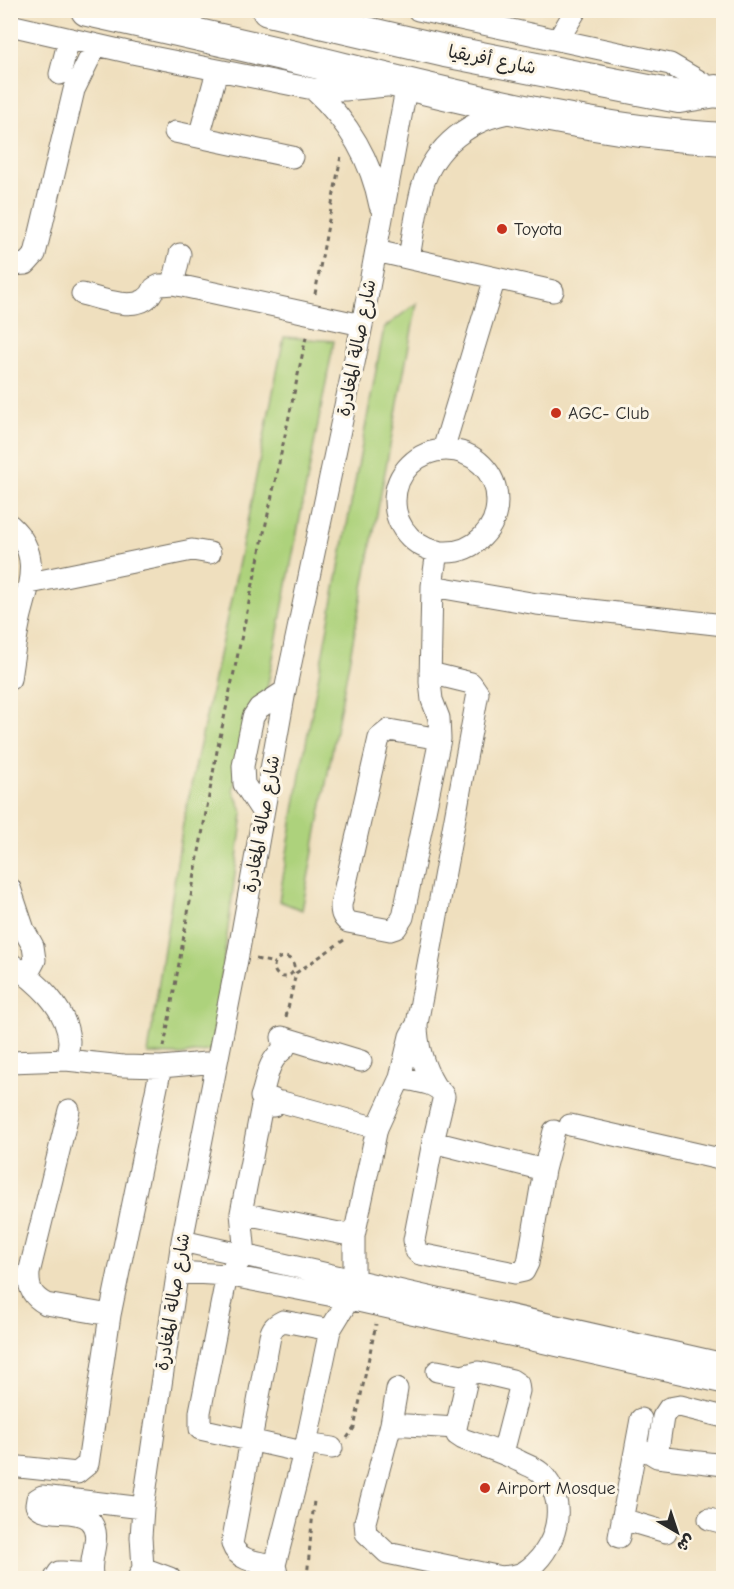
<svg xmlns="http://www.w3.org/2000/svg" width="734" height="1589" viewBox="0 0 734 1589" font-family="'Comic Neue','Playpen Sans Arabic',sans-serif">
<rect width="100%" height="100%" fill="#fcf5e5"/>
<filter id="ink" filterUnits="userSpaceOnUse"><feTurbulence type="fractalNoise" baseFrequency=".0167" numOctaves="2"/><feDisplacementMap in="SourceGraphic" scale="12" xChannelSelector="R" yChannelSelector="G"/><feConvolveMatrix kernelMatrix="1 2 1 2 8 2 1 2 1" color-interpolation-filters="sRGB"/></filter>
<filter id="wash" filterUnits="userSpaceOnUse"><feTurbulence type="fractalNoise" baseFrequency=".008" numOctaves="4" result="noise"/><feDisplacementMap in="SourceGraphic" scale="24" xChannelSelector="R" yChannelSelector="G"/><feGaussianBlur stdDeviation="1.35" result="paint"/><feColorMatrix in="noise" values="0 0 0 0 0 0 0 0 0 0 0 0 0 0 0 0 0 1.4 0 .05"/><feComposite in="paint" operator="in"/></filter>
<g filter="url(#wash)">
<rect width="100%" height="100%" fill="#efdfbe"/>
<path fill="#add27c" stroke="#6c7e54" stroke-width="1.5" d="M417,303L302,910L279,901L300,775L384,328Z
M284,337L334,341L266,694L246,717L233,790L243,813L212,1050L181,1055L148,1054L183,824L240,557Z"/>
</g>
<g filter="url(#ink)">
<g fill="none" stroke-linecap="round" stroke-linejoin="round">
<defs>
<path id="minor" d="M418,10L670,64L716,91
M10,25L132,53L313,89L345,90L407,84L362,325L285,691L238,955L182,1241L143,1508L141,1537L143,1568L138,1578
M558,40L576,10
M60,74L69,39
M313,89C348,121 371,159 380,206
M175,132L292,157
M199,137L217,71
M376,251L553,291
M409,258C413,235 416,211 422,188C434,146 471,118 514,112
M10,265L26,264L35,254L74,90L96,45
M173,284L180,254
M82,294C103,299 144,316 154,288L160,285L173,284L362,325
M443,450L495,278
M395 501a51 51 0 1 1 102 0a51 51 0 1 1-102 0Z
M10,525C41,553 30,581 21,615C16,636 13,658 10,679
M437,551L432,586L430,682L432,700L439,718L440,739L403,917L396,928L390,930L348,922C342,917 341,913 341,905L379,738L389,730L440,739
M30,583L192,550L210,553
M432,586L537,604L724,625
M430,673L471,683L478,693L417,1024C417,1047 423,1066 435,1086
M263,813L244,784L243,766L253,717L259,708L285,691
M10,888L24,930L33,946L35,960L27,975
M10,963C36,981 67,1007 69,1041C69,1047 67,1053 66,1060
M10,1062L66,1060L123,1066L161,1067L217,1062
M400,1078C414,1081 437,1082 444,1096L433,1142L414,1240L416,1251L420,1254L515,1273L524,1271L528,1263L544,1170L554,1131
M276,1102L273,1099L261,1097C268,1078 266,1063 284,1049L282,1037L361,1061
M69,1110L29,1273C28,1289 33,1297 46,1304L110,1315
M570,1125L724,1160
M433,1142L544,1170
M241,1213L354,1236
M182,1241L724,1364
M177,1272L227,1275L349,1299L724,1383
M437,1371L462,1376L478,1372L512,1380L518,1384L519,1391L503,1453
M397,1389L391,1424L365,1522L366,1533L387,1553L501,1577C509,1576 517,1576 524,1572C557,1551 571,1501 540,1472C534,1467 526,1465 519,1461C501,1452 482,1446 463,1439L457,1435L456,1428L468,1375
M391,1424L456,1428
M306,1444L332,1448
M647,1451L657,1457L724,1465
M303,1452L200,1429V1412L227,1275L245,1255L241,1213L262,1105L273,1106L276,1102H282L377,1128
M657,1457L663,1417L669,1408L680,1406L724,1417
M10,1466L77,1473L88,1464L110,1315L161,1067
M622,1519L666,1532
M709,1519L724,1523
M619,1537L641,1419
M275,1565C259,1562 238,1562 232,1544L270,1336C272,1328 275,1325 283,1321L330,1330
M143,1568L170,1578
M55,1578L59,1572H62L91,1574
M93,1578C86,1560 105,1536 89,1520C75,1507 47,1518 36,1505L37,1499L42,1496L143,1508
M278,1578L275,1565L306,1444L330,1330L349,1299L354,1280V1236L377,1128L400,1078L410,1036L417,1024"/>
<path id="highway" d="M87,10C173,29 259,48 344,69C469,99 595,132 724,139
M268,10L445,51L679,97L716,91L724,93"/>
</defs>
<use href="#minor" stroke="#706a5e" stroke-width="23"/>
<use href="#highway" stroke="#706a5e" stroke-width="34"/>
<path stroke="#706a5e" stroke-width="3" stroke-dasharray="4.5 4.5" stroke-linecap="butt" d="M315,294L341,156
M274 967a10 10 0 1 1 20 0a10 10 0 1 1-20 0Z
M256,959L275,963
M286,1017L296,973L344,940
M164,1047L217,751L307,333
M347,1438L354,1428L376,1324
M307,1578L314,1500"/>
<use href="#minor" stroke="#fff" stroke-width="21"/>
<use href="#highway" stroke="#fff" stroke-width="32"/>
</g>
</g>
<g fill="#c8321e" stroke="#fcf5e5" stroke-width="2">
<circle cx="502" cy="229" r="6"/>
<circle cx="556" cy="413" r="6"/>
<circle cx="485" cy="1488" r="6"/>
</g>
<g text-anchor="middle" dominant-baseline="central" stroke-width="6" stroke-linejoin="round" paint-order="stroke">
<g font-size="18" fill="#2b2b2b" stroke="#fcf5e5">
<text transform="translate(492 60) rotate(11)">شارع أفريقيا</text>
<text transform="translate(357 348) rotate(-79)">شارع صالة المغادرة</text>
<text transform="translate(262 824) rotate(-80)">شارع صالة المغادرة</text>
<text transform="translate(173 1302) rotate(-81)">شارع صالة المغادرة</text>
</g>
<g font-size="18" fill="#2b2b2b" stroke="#fcf5e5" text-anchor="start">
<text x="514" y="229">Toyota</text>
<text x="568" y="413">AGC- Club</text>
<text x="497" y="1488">Airport Mosque</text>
</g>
</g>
<rect width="734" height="1589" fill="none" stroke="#fcf5e5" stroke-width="36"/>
<g transform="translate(677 1532) rotate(141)" stroke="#fcf5e5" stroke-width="4.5" paint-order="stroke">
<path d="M0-4.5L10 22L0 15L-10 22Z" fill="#2b2b2b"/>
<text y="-9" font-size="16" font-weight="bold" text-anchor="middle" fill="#2b2b2b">ش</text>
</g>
</svg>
